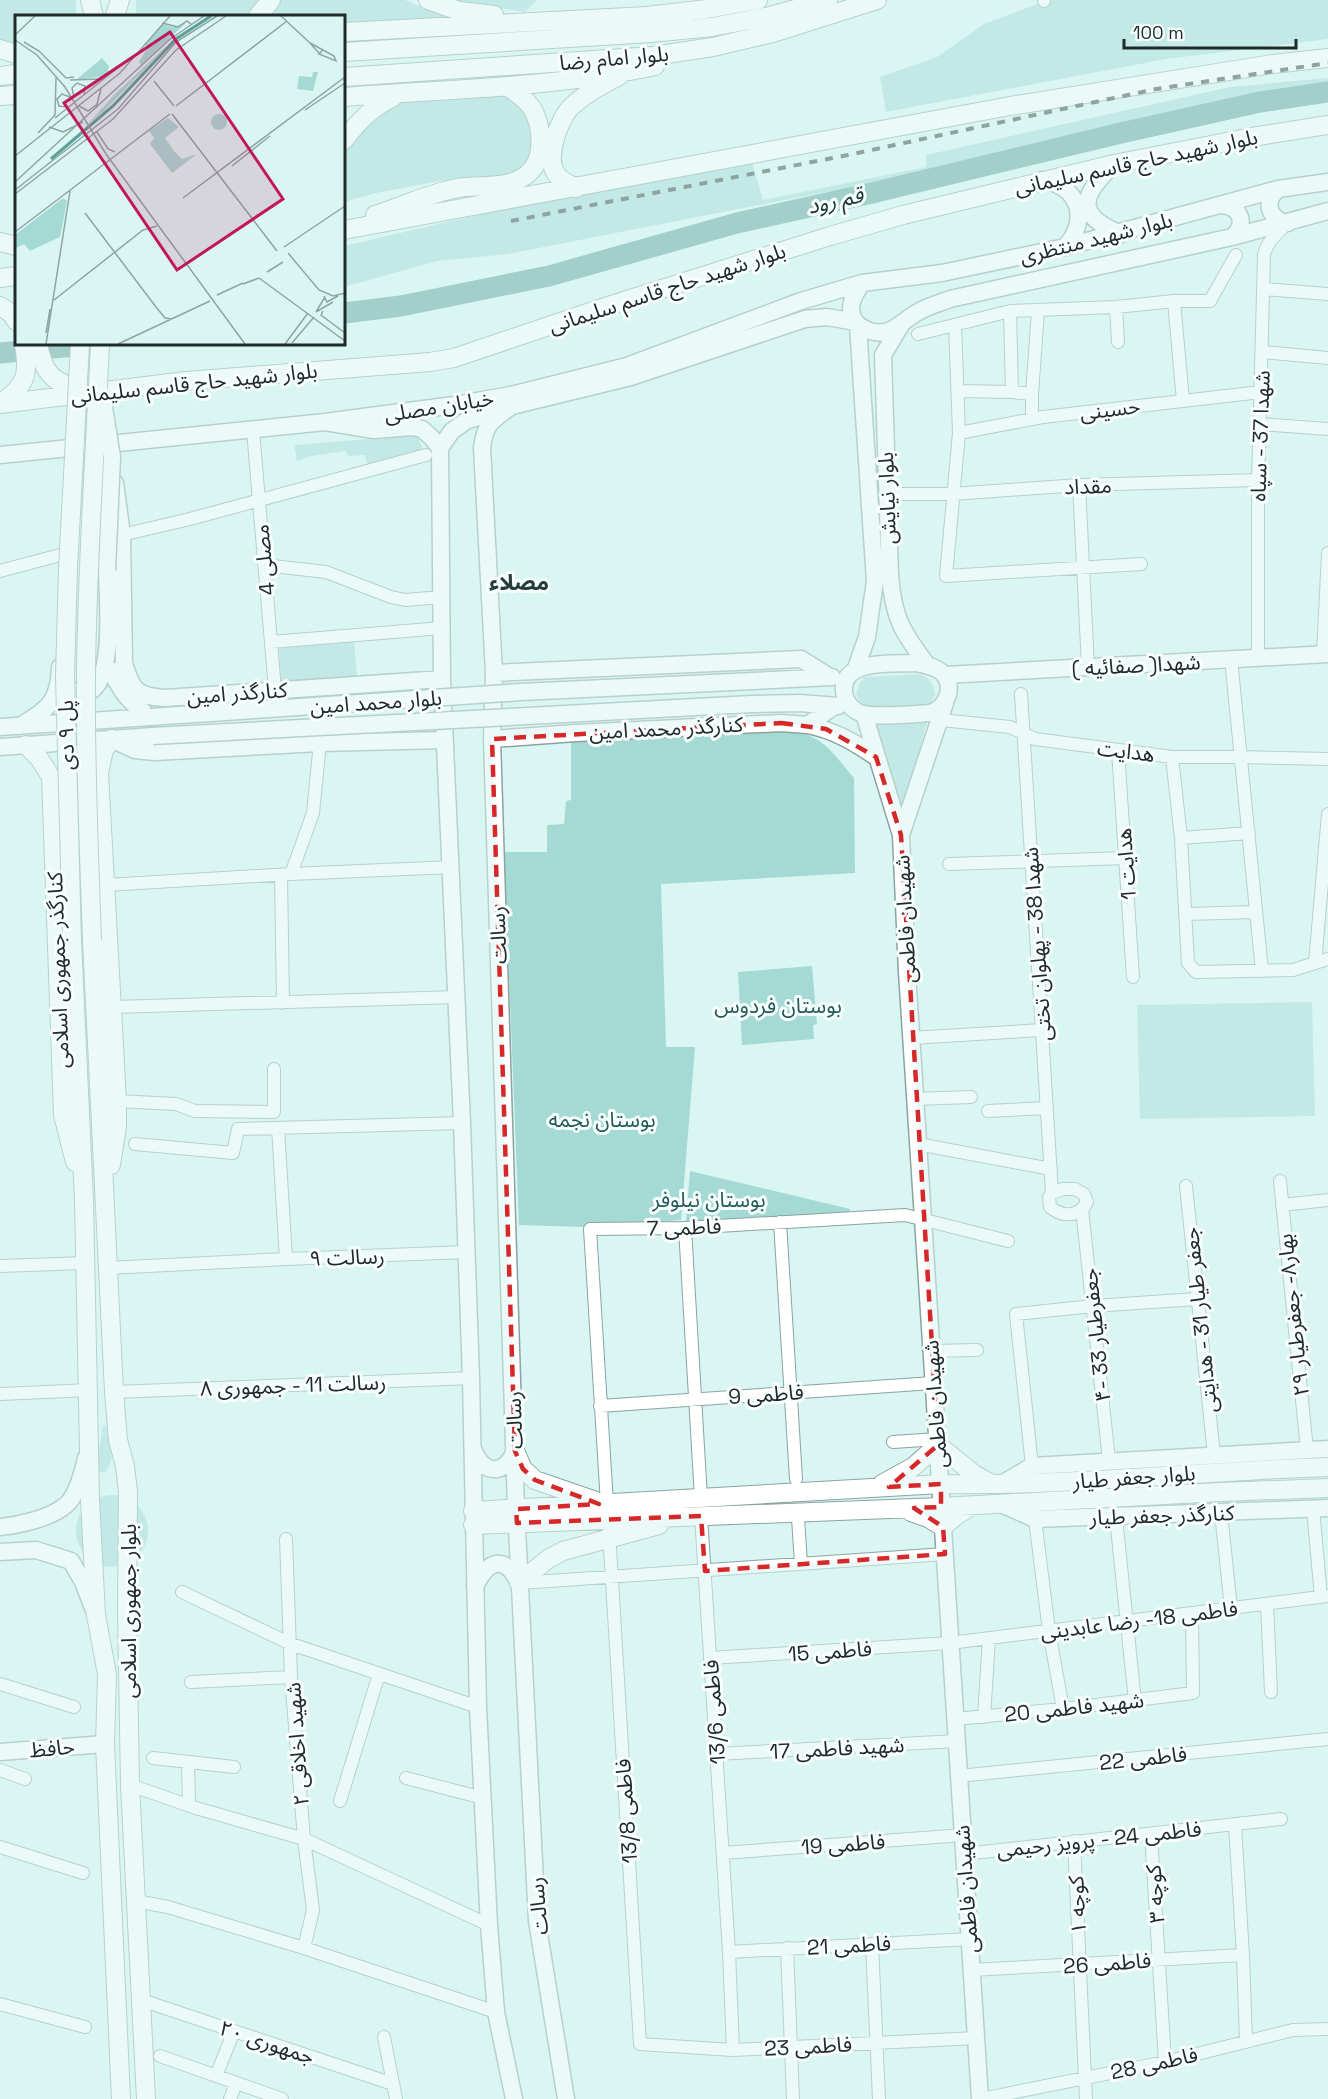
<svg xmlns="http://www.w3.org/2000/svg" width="1328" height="2099" viewBox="0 0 1328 2099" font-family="'Space Grotesk','Noto Sans Arabic',sans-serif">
<rect width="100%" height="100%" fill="#daf6f3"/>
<path fill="#a5dad4" d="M0,0H76V16H16V42H0Z
M136,0H264L249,16H136Z
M280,0H405L429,10L462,19L344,28V16H269Z
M452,0H537L525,12Z
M1048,0H1328V39L1166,59L886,112L880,77L937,57L984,24Z
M1328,78V86L944,169L508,254L437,261L344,287V246L503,209L752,163L763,200L926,167V155L1230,87Z
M500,95C526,103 527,113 536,136L525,170L485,180L440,181L376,193L344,202V148L359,128L395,104L420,99Z
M417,435L423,450L368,468L365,455L348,456L346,451L311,456L297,461L294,445Z
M354,640L357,677L281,684L279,646Z
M920,674C930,678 934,685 935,695L927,707H868L858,700L856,693L860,682L865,677Z
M927,722L902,817L867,723Z
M792,732C823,734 835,756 854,778L855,873L661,884L666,1047H695L681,1220L583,1227L519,1225L504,852H547V825L564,824L566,801L571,800V735Z
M812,966L817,1024L813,1025L814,1039L742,1045L738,972Z
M1312,1002L1315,1116L1140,1119L1137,1005Z
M690,1171L850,1209L849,1214L686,1221Z
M106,1425L112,1459L107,1471L102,1473L98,1469L97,1463L103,1426Z
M76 1531a36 36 0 1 1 72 0a36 36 0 1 1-72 0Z"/>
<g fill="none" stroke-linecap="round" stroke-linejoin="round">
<path stroke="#5ea099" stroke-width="21" d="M344,313L401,306L549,276L737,223L872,193L1121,133L1260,102L1328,92
M0,353L95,344"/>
<defs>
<path id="street" d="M1044,0V1
M1264,289L1328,294
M1174,301L1183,401
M1116,307L1118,342
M1010,311L1012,392L1032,394V419
M955,325L959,433L946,576L1141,564
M918,334L1010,311L1116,307L1174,301H1210L1236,255
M1263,352L1328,358
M959,391L1012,392
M1032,394L1038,311
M1261,424L1328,429
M253,430L275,690
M959,433L1043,417L1261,392
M1079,485L1088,667
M887,494H953L1079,485L1258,480
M130,533L190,519L426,455
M264,565L326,572L391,597L405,600L442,597
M0,571L64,554
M271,642L442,628
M1323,654L1328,553
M1258,658V480L1264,255C1267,241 1278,233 1287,223
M1231,659L1262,971
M1021,694L1052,1193
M933,716L941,720L1010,727L1035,739L1172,757H1241L1328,759
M1118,751L1133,977
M1172,757L1181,838L1188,963L1196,972L1293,970L1328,959
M1181,838L1249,833
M949,864L1125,858
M291,874L313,813L320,743
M281,875L283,1003
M106,885L291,874L452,867
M1185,914L1256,912
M1315,963L1328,814
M113,1007L458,997
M911,1038L1042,1030
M915,1099L971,1097
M117,1101L176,1104L195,1111L274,1112V1069
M988,1111L1047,1108
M278,1128L286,1259L467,1252
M135,1144L233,1153L238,1129L462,1123
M918,1144L1051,1169
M1280,1181L1307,1450
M1186,1186L1214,1455
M1063,1189H1075L1084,1194L1087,1202C1079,1218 1062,1217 1050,1207L1049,1197L1052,1193Z
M1282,1205L1328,1200
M1082,1209L1109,1460
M780,1222L796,1479
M685,1228L701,1498
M0,1266L85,1263
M108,1268L286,1259
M931,1351L977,1350
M114,1392L471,1378
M0,1394L89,1390
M600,1406L933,1383
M893,1442L938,1439
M1032,1466L1016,1314L1093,1306L1197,1299
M607,1504L590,1229L685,1228L905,1215L1008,1241
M1313,1509L1321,1597
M1221,1513L1231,1608
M701,1516L729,1952L733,2050
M798,1518L801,1564
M1116,1518L1135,1701
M1035,1519L1049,1631L1063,1709
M609,1531L640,2044L733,2050L976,2038
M286,1539L291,1677L304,1839L313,1910L304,1948
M520,1583L945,1554
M182,1592L291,1644L478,1707
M1267,1604L1271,1692
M710,1658L950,1643L1328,1596
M191,1682L291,1677
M0,1684L74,1707
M984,1717L989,1639
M955,1719L1063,1709L1193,1693L1192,1613
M716,1754L957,1741
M153,1758L234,1767
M188,1762L189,1805
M0,1770L25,1779
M959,1776L1328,1739
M406,1778L483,1798
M130,1785L196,1808L304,1839L489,1925
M340,1801L379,1674
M1235,1825L1243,1955L1246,2042
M1151,1834L1165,2062
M1074,1841L1086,2099
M0,1847L83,1873
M723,1853L963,1835
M964,1854L1281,1819
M136,1901L168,1907L304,1948L496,2012
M872,1944L879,2099
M787,1948L793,2099
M729,1952L969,1939
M972,1970L1243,1955
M141,2000L393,2084
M0,2004L85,2027
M384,2037L396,2099
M160,2056L282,2099
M216,2076L234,2031
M230,2099L236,2083
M981,2099L1165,2062L1293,2030L1328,2029"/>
<path id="secondary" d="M1114,164C1082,195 1073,214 1121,234
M1042,180C1079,186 1090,219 1065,247
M1278,189C1263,202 1269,220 1288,223
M1222,205C1242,207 1247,225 1232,237
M862,283C854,295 846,308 855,321C859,327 864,329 870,331C892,338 903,319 920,311C929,306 940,303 950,299L1232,237L1328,211
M901,325L883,355L890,575C893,617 902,632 928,666
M512,406C492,420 485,423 482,448L494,673L492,739L516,1509L537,1921L566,2099
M325,422L374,430L412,427L422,429L432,438L440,448L442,679L462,1123L471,1378L478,1707L489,1925L496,2012L514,2099
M440,448L452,431L466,421L512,406L631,377L805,319L827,317L856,322
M0,455L325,422L454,405L511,395L627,366L801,301L862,283L942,273L1065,247L1278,189L1328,182
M115,483L122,535L124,663L116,681
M124,663C132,690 136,696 165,698L442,679
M917,663C924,665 934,666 940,671C957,684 947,708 930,713C913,714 874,718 860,713C851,709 845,701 844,692C841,658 895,664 917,663Z
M856,668L867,637L875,581L858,326
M113,671C119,693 133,704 150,717
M494,673L801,659L830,677
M945,675L1328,654
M60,676C66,685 71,696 85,693C117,688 107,595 107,570
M753,681L832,677
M752,704L800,703L838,706
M864,714L901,835L907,972L980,2099
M807,725C834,730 854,742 876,757
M20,726C48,709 59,702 60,667
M0,727L150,717
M111,739L135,750L154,752L320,743L445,740
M492,739L576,733L781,723L807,725L835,706
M0,747L153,736
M901,835L945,703
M473,1449C483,1474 503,1477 515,1451
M1000,1485L1032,1466L1328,1449
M999,1503L1035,1519L1328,1508
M0,1527C20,1525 51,1518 66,1505C77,1496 83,1471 86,1458
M0,1552L36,1550L71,1561L83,1582L93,1608
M475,1586C488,1561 504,1553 519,1583
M0,1752L105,1744"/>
<path id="primary" d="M90,0L94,16
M428,0L459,11L494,15
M115,16L120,0
M258,16L271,0
M344,32L647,16L707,9L758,0
M0,49L16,54
M344,52L651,33L712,27L770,16L828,0
M0,76L16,74
M344,77L653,56L713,47L773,33L877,0
M0,96L16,95
M344,97C447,89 553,88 655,66
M344,140C358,122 372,107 393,97
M576,188C570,184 561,181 557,175C544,159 559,118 572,106C586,93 602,85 619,76
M375,215C400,207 433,192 458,188C480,184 505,190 525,176C546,162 543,127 532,108C526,99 517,93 508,87
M344,230L1010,106L1273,64L1328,58
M0,242L16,246
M0,278L16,276
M0,306L12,314L16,321
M38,344C43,373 54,385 84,389
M1,403C27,385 29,374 24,344
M0,404L186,381L430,362L454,358L608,306L830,236L903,215L1114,164L1252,137L1328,125
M26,745L39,758L51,777L63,1115L75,1162
M92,940L114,1392L118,1440L125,1466L128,1492L127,1609L130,1785L146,2099
M72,941L84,1200L90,1500L96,1615L107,1674L105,1744L121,2099
M111,1165L117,1126V1101L99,773L104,750L111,739
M515,1451L523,1469L535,1480L596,1501
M882,1484L913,1467L938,1445L974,1474L992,1484
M473,1511L941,1484C1070,1486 1199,1471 1328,1467
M911,1512L928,1518L943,1527L957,1515L972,1506
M473,1525L941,1507L1220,1492L1328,1488
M519,1583L548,1559L563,1551L659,1525"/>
</defs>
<use href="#street" stroke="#8aa4a1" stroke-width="14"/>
<use href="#secondary" stroke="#8aa4a1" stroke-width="19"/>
<use href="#primary" stroke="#8aa4a1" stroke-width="20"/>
<use href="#street" stroke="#fff" stroke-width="12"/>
<use href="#secondary" stroke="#fff" stroke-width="16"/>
<use href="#primary" stroke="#fff" stroke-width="18"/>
<path stroke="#333f3e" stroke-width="4" stroke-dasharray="8 8" stroke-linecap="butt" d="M511,221L848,155L1156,89L1328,63"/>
<defs>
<path id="secondary-bridge" d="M102,395L112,457L107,570
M150,717L521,692L753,681
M153,736L752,704"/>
<path id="primary-bridge" d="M92,940C89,852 85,764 86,676C87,565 95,454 100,344
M72,941L65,677L68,568L80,344"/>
</defs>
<use href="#secondary-bridge" stroke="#8aa4a1" stroke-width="19" stroke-linecap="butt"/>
<use href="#primary-bridge" stroke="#8aa4a1" stroke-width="20" stroke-linecap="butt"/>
<use href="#secondary-bridge" stroke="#fff" stroke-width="16"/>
<use href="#primary-bridge" stroke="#fff" stroke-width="18"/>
</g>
<path d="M0 0H1328V2099H0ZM781,723L826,729L876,757L901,835L938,1445L889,1487L941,1484V1507L914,1508L943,1527L945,1554L705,1571L701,1516L517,1523L516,1509L599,1504L535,1480L523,1469L515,1451L492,739Z" fill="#daf6f3" fill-opacity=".55" fill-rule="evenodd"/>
<path fill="none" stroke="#d62828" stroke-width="4.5" stroke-dasharray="12 8" stroke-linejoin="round" d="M781,723L826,729L876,757L901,835L938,1445L889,1487L941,1484V1507L914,1508L943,1527L945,1554L705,1571L701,1516L517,1523L516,1509L599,1504L535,1480L523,1469L515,1451L492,739Z"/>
<g text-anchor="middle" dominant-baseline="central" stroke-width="6" stroke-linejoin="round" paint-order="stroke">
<g font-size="21" fill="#202a29" stroke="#f8fefd">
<text transform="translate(614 58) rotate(-5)">بلوار امام رضا</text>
<text transform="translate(1136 162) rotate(-12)">بلوار شهید حاج قاسم سلیمانی</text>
<text transform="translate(1096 238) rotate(-14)">بلوار شهید منتظری</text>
<text transform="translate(667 288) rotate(-18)">بلوار شهید حاج قاسم سلیمانی</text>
<text transform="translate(194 383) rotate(-6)">بلوار شهید حاج قاسم سلیمانی</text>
<text transform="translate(439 406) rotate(-9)">خیابان مصلی</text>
<text transform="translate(1110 409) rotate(-7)">حسینی</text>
<text transform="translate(1260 436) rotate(-88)">شهدا 37 - سپاه</text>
<text transform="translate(1088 486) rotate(-2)">مقداد</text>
<text transform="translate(887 498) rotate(-92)">بلوار نیایش</text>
<text transform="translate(264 560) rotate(-95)">مصلی 4</text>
<text transform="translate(1136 665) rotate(-3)">شهدا( صفائیه )</text>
<text transform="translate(237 693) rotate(-4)">کنارگذر امین</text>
<text transform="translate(376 702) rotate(-4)">بلوار محمد امین</text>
<text transform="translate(666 728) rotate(-3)">کنارگذر محمد امین</text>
<text transform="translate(66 735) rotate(-91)">پل ۹ دی</text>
<text transform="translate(1126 751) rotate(7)">هدایت</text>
<text transform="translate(1126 864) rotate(-94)">هدایت 1</text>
<text transform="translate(905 919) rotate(-93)">شهیدان فاطمی</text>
<text transform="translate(498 935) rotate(-92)">رسالت</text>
<text transform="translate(1037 944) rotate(-94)">شهدا 38 - پهلوان تختی</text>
<text transform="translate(58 970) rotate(-92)">کنارگذر جمهوری اسلامی</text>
<text transform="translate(684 1227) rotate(-2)">فاطمی 7</text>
<text transform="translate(347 1257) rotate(-2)">رسالت ۹</text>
<text transform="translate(1293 1315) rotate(-96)">بهار۸- جعفرطیار ۲۹</text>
<text transform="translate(1200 1320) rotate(-96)">جعفر طیار 31 - هدایتی</text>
<text transform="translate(1096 1335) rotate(-96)">۴- جعفرطیار 33</text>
<text transform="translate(293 1385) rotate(-2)">رسالت 11 - جمهوری ۸</text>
<text transform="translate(766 1394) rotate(-4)">فاطمی 9</text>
<text transform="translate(935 1404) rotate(-94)">شهیدان فاطمی</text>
<text transform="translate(514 1420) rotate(-92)">رسالت</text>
<text transform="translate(1134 1477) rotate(-4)">بلوار جعفر طیار</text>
<text transform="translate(1162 1515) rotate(-2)">کنارگذر جعفر طیار</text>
<text transform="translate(128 1611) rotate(-90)">بلوار جمهوری اسلامی</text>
<text transform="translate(1139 1620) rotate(-7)">فاطمی 18- رضا عابدینی</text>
<text transform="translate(830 1651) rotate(-4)">فاطمی 15</text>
<text transform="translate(1074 1707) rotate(-6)">شهید فاطمی 20</text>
<text transform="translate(714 1712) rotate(-94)">فاطمی 13/6</text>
<text transform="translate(297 1744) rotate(-94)">شهید اخلاقی ۲</text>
<text transform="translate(52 1748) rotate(-5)">حافظ</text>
<text transform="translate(837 1748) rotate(-3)">شهید فاطمی 17</text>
<text transform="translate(1143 1758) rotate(-6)">فاطمی 22</text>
<text transform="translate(626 1811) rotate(-94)">فاطمی 13/8</text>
<text transform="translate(1099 1839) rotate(-6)">فاطمی 24 - پرویز رحیمی</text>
<text transform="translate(843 1844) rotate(-4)">فاطمی 19</text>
<text transform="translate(966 1889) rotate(-94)">شهیدان فاطمی</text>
<text transform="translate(1155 1894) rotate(-94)">کوچه ۳</text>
<text transform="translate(1077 1905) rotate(-93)">کوچه ۱</text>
<text transform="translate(538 1906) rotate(-95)">رسالت</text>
<text transform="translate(849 1945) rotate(-3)">فاطمی 21</text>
<text transform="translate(1107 1963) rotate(-4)">فاطمی 26</text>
<text transform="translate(267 2042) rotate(18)">جمهوری ۲۰</text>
<text transform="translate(808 2046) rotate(-3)">فاطمی 23</text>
<text transform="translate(1154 2063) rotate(-12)">فاطمی 28</text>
</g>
<g font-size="21" fill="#225a56" stroke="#f8fefd">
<text x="778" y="1005">بوستان فردوس</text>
<text x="602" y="1119">بوستان نجمه</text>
<text x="709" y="1199">بوستان نیلوفر</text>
</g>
<g font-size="22" font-style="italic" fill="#183936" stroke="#f8fefd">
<text transform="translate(835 200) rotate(-13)">قم رود</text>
</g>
<g font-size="22" font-weight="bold" fill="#263e3b" stroke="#f8fefd">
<text x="519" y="582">مصلاء</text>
</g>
</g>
<g transform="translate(15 15)">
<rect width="330" height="330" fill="#daf6f3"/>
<path d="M171,8L126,50L124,47L133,32L130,30L147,9L158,12ZM160,23L89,96L71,111L101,78ZM87,43L94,51L92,61L61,65ZM298,57H303L298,76L282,74L284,61L297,62ZM196 107a8 8 0 1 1 16 0a8 8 0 1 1-16 0ZM153,103L164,112L150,123L159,136L167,144L182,139L157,158L135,129L139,123L134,116ZM48,183L52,186L45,222L15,236L9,229L1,233L0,220Z" fill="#a5dad4"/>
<path fill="none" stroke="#5ea099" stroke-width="3" d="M36,144L98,91L161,24L196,1"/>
<path fill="none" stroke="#90a4a2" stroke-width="1.5" d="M266,1L295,28M147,8L163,12L172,6L176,9M0,20L20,1M0,25L22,40L50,72L91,139L230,329M9,27L24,36L51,63L59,62M308,35L319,41L321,46L304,39ZM304,38L295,28L308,35M55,65L87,64M139,66L159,91M59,82L57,73L62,68L70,71L69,79M64,91L73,96L81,90M161,91L272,6M52,92L44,91L42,84L47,79L55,82M81,93L86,74M290,95L330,68M157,99L262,236M40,103L110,47M34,112L48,117L68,107M82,117L93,134L100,137M23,118L40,100L41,63M0,141L105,58L155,1M217,151L255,121M0,167L154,25L189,1M0,175L103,94L161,27L202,1M0,179L98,104L161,35L211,1M168,183L330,62M70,198L141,292L150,303L157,304M0,217L155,99M269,232L330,191M273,238L304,275L318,281L330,278M252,257L268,247M228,269L244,263L330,326M202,280L228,268M309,281L312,287L323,281M310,282L301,297L318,287M39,285L128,215L142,211M308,296L306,300L330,318M31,318L35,294M277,328L299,302M31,329L55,176M103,329L195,286M270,329L293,298"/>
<path fill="#c2185b" fill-opacity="0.15" stroke="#c2185b" stroke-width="3" d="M155,17L268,184L162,255L49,88Z"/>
<rect width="330" height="330" fill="none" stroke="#202a29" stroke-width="3"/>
</g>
<path d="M1124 39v9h172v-9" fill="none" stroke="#202a29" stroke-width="3"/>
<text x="1133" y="39" font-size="18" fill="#202a29" stroke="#f8fefd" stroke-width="4.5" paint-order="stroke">100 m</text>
</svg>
